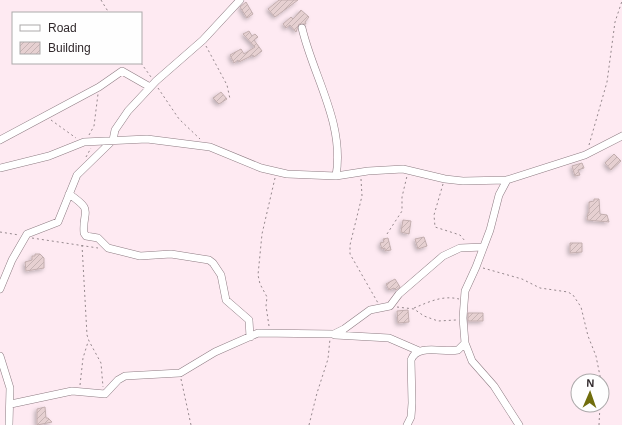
<svg xmlns="http://www.w3.org/2000/svg" width="622" height="425" viewBox="0 0 622 425" font-family="Helvetica,sans-serif">
<defs>
<pattern id="building-hatch" width="6" height="6" patternUnits="userSpaceOnUse"><rect width="6" height="6" fill="#e6d0d1"/><path d="M-1 1l2-2M0 6l6-6M5 7l2-2" fill="none" stroke="#c6b3b4"/></pattern>
<filter id="shadow"><feDropShadow dx="-2" dy="2" stdDeviation="2" flood-color="#0004"/></filter>
</defs>
<rect width="100%" height="100%" fill="#feeaf2"/>
<path fill="url(#building-hatch)" stroke="#c3aeaf" filter="url(#shadow)" d="M279,0H298L275,17L268,9Z
M246,2L253,14L247,18L240,7Z
M301,10L309,17L305,22L306,24H299L296,32L290,25L286,28L283,24L291,17L293,19Z
M249,31L252,36L255,34L258,37L254,40L262,51L254,57L253,55L239,62L238,60L234,63L230,55L241,49L244,54L255,47L243,34Z
M221,92L227,99L219,104L213,98Z
M614,154L621,161L611,170L605,163Z
M582,163L584,168L578,170L580,175L575,176L572,166Z
M594,199H599L600,214L607,215L609,222L587,220L588,213H589V202L594,201Z
M403,220L411,221L409,234L401,232Z
M424,237L427,246L418,249L415,239Z
M388,238L391,250L385,251V248L382,249L380,243L384,242L383,239Z
M570,243H582V252L570,253Z
M35,254H40L44,258V268L26,271L25,262L32,260V256H35Z
M395,279L400,287L396,290L394,288L389,290L386,284Z
M408,310L409,322L398,323L397,311Z
M468,313H483V321H468Z
M45,407L46,418H48L52,422L37,425V409Z"/>
<g fill="none" stroke-linecap="round" stroke-linejoin="round">
<defs>
<path id="minor" d="M302,28C313,76 345,123 336,176
M0,140L99,87L122,71L150,87
M0,168L49,156L84,142L147,139L210,147L261,168L287,174L336,176L368,171L403,169L445,179L463,181L507,180L585,155L622,136
M507,180L499,195L490,230L476,267L465,291L463,318L465,343L472,361L494,386L519,425
M69,194C95,212 82,209 84,233L86,236L98,238L108,248L140,256L171,254L209,260L213,263L221,275L226,300L249,320L250,337
M0,289L12,260L27,234L58,222L77,175L113,140L115,130L128,111L156,81L203,40L240,0
M335,335L389,338L419,351
M0,356L10,388L9,425
M11,404L72,391L105,394L118,380L125,376L180,373L215,352L258,333L334,334L344,329L370,310L390,306L399,294L443,256L460,248L483,247
M407,425L411,417L412,403L411,360C417,343 443,353 458,350L465,343"/>
</defs>
<use href="#minor" stroke="#8e7c83" stroke-width="8"/>
<path stroke="#94878c" stroke-width="1" stroke-dasharray="2 3" stroke-linecap="butt" d="M101,0L109,13
M206,46L227,85L230,99
M141,63L151,77
M158,88L179,119L200,139
M51,120L76,138
M89,135L94,126L98,94
M589,145L607,82L615,22L622,1
M86,157L91,148
M361,179L362,196L350,245V254L378,303
M443,184L434,215L435,227L460,235L465,241
M0,232L19,235
M387,234L402,211V197L407,176
M32,238L98,248
M82,245L87,335L89,341L101,363L103,387
M483,268L522,279L540,288L568,292L573,295L581,307L588,336L596,356L601,381
M397,307L414,309L424,316L438,321L456,320
M414,308C429,302 442,295 459,299
M269,326L266,306L267,297L260,284L258,275L262,234L275,178
M181,379L191,425
M80,385L83,358L88,342
M309,425L317,393L328,359L330,339
M599,425L600,405"/>
<use href="#minor" stroke="#fff" stroke-width="7"/>
</g>
<rect x="12" y="12" width="130" height="52" fill="#fefefe" stroke="#aca9aa"/>
<rect x="20" y="25" width="20" height="6" fill="#ffffff" stroke="#aca9aa"/>
<text x="48" y="32" font-size="12" fill="#31292c">Road</text>
<rect x="20" y="42" width="20" height="12" fill="url(#building-hatch)" stroke="#aca9aa"/>
<text x="48" y="52" font-size="12" fill="#31292c">Building</text>
<g transform="translate(590 393) rotate(2)"><circle r="19" fill="#fefefe" stroke="#aca9aa"/>
<path d="M0-3L7 15L0 10L-7 15Z" fill="#706d0c"/>
<text y="-6" font-size="11" font-weight="bold" text-anchor="middle" fill="#31292c">N</text>
</g>
</svg>
